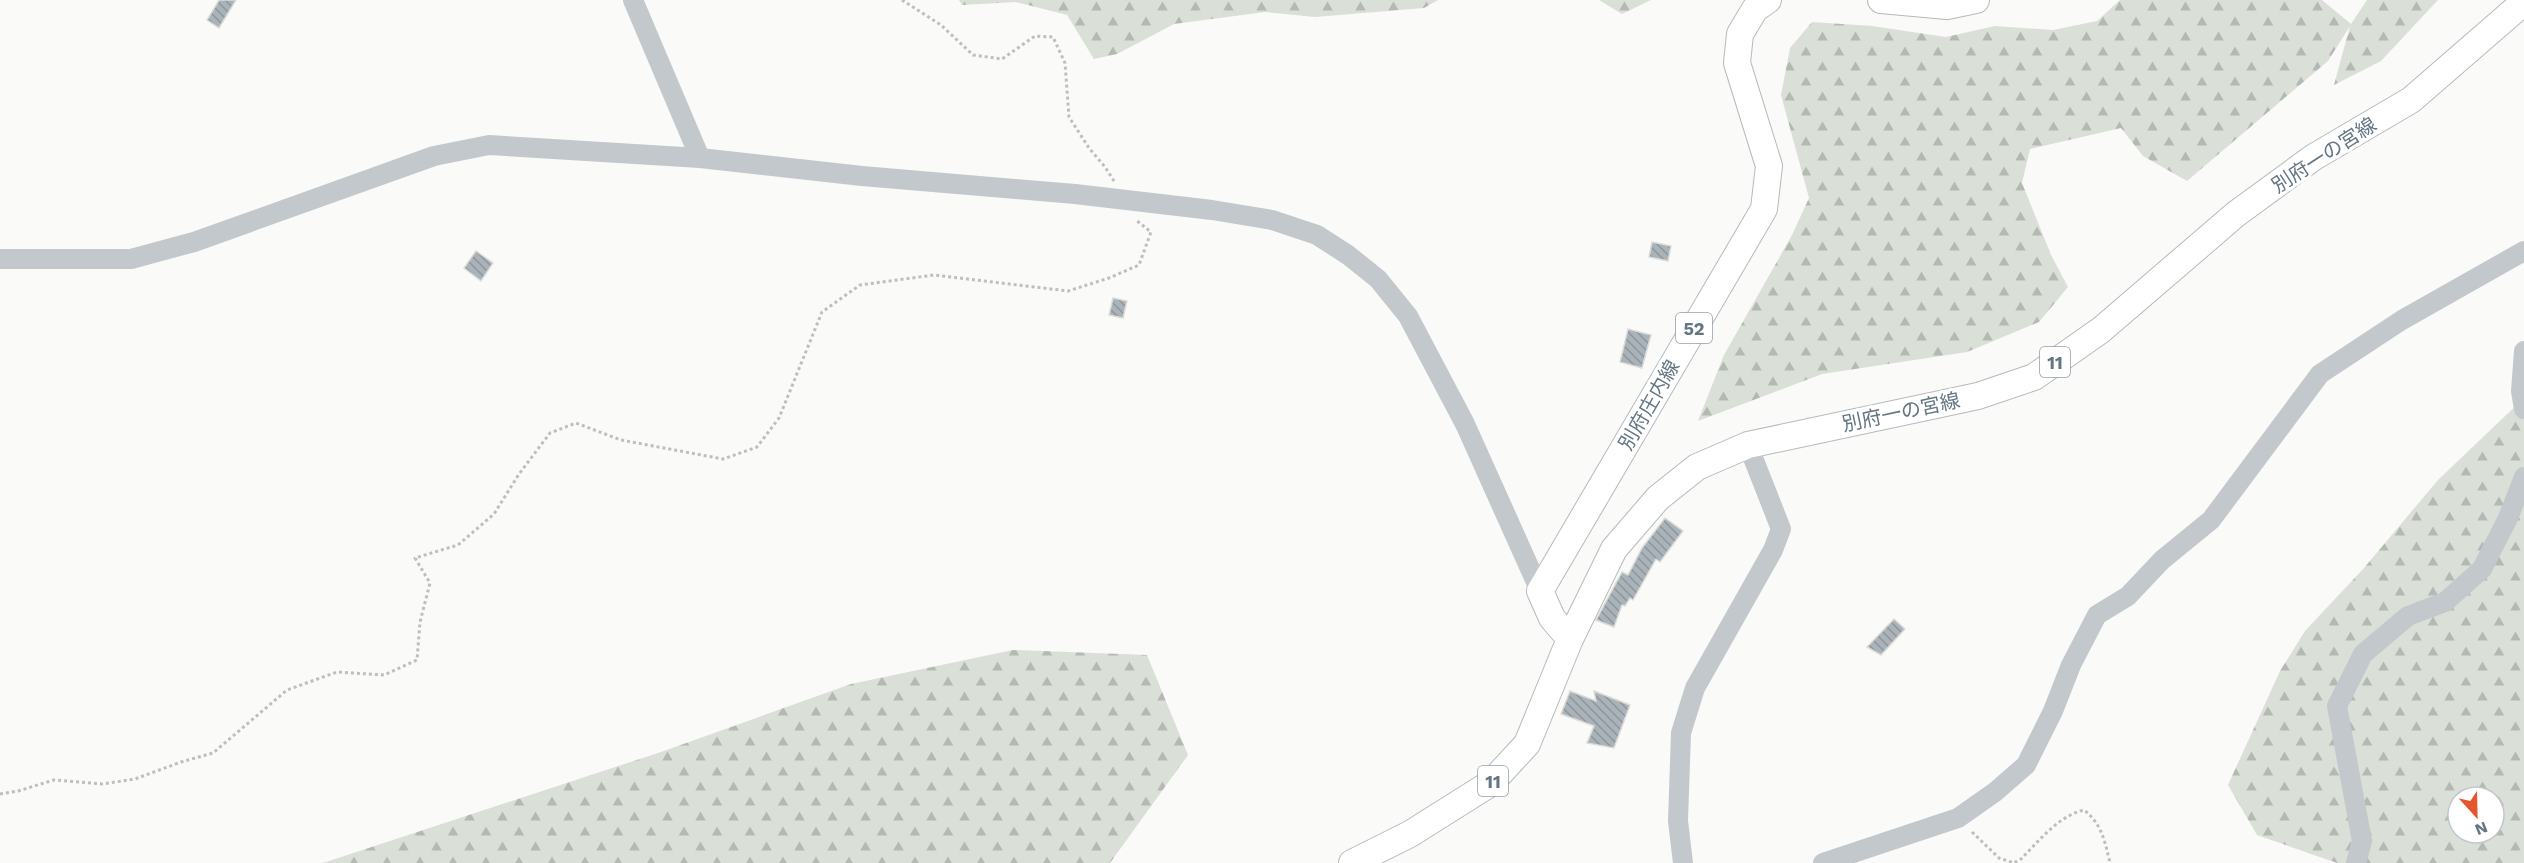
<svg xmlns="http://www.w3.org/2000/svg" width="2524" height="863" viewBox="0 0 2524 863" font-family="'Work Sans','Noto Sans JP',sans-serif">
<defs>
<pattern id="forest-firs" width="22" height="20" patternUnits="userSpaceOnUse" patternTransform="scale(1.5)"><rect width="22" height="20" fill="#dadfd7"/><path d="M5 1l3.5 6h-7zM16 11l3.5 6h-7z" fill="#b4b9b4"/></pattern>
<pattern id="building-back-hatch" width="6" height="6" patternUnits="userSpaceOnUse" patternTransform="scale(1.5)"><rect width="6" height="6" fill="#aab3b9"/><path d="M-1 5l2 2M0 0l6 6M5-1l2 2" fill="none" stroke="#8e969c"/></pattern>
</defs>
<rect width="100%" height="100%" fill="#fafaf8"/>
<path fill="url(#forest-firs)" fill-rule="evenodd" d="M959,0H1438L1424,8L1315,17L1265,12L1174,24L1117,54L1094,59L1067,15L1016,2L962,5Z
M1599,0H1651L1622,14Z
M2120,0H2322L2351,24L2367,0H2438L2381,61L2334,85L2350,26L2328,61L2187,181L2143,156L2121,128L2030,149L2022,183L2051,255L2068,287L2039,322L1967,352L1822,374L1698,421L1724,355L1792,235L1809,198L1781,95L1790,48L1812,22L1872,26L1946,37L1995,26L2053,30L2097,21Z
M2524,398V863H2337L2257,835L2228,785L2280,671L2305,631L2364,568L2438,480ZM2458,797H2494V833H2458Z
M1013,650L1147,655L1188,755L1110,863H323L661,752L851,684Z"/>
<path fill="url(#building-back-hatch)" stroke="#dcdcda" stroke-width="1.5" d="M219,0H236L219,28L207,20Z
M1652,242L1671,246L1668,261L1649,257Z
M476,251L493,263L481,281L464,268Z
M1113,298L1127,301L1123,318L1109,315Z
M1628,329L1651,335L1642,368L1620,362Z
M1665,518L1683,531L1660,562L1656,559L1633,600L1630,598L1625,606L1622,605L1614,627L1596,620L1622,572L1628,575L1642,548Z
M1894,619L1905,629L1881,655L1867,647Z
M1570,691L1596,701L1594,691L1630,705L1614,748L1587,743L1594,726L1561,714Z"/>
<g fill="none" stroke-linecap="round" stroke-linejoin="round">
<defs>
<path id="major" d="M1881,0L1947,6L1976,0
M1570,639L1552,618L1540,591L1764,209L1769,166L1737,63L1740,34L1755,9L1768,0
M1352,863L1410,834L1491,783L1527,744L1570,639L1614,549L1658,498L1697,467L1748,445L1978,396L2034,377L2101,330L2236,214L2314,157L2411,100L2524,2"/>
</defs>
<use href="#major" stroke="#b5babe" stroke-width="28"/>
<path stroke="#bbbfc2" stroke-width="3" stroke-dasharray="3 3" stroke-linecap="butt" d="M902,0L941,25L973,55L1002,59L1035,36L1053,37L1065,63L1069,117L1089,148L1105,167L1114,181
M0,794L18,791L54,780L102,784L135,779L181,762L213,753L287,690L337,672L384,675L417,660L420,622L430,583L415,558L458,545L494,514L519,474L550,433L576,423L621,440L723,459L757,447L779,418L822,312L860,285L934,275L1068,291L1109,278L1139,265L1151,232L1136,220
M1972,832L1999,858L2014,863L2021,859C2039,841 2058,816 2084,810C2102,824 2105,842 2110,863"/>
<path stroke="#c3c8cc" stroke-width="20" d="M633,0L700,158
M0,259H131L194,242L434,156L489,145L700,158L862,176L1075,194L1212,210L1272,220L1317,235L1348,255L1378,279L1408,316L1465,424L1540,591
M2524,351L2521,391L2524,409
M1683,863L1678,821L1681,733L1695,688L1773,550L1781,529L1748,445
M1823,863L1958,818L1995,792L2026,765L2053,711L2071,665L2097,615L2128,596L2162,560L2211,520L2320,374L2402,320L2524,251
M2356,863L2362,841L2337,706L2363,654L2408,616L2445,602L2482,569L2508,518L2524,477"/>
<use href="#major" stroke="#fff" stroke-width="26"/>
</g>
<g text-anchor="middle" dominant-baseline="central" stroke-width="6" stroke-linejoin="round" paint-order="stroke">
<g fill="#fff" stroke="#939fa8" stroke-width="1.5">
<rect x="1676" y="313" width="36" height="30" rx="4.5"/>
<rect x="2040" y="347" width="30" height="30" rx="4.5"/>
<rect x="1478" y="766" width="30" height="30" rx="4.5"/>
</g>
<g font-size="18" font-weight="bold" fill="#657683">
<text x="1694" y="328">52</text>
<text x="2055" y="362">11</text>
<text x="1493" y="781">11</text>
</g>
<g font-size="20" fill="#657683" stroke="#fff">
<text transform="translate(2324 155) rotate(-33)">別府一の宮線</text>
<text transform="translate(1649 405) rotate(-60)">別府庄内線</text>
<text transform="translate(1901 412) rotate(-12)">別府一の宮線</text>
</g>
</g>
<g transform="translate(2476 815) rotate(158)"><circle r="28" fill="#ffffff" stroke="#c1c8cd" stroke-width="1.5"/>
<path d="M0-4.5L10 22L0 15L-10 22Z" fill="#e4572e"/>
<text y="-9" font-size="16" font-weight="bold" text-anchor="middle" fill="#657683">N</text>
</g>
</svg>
